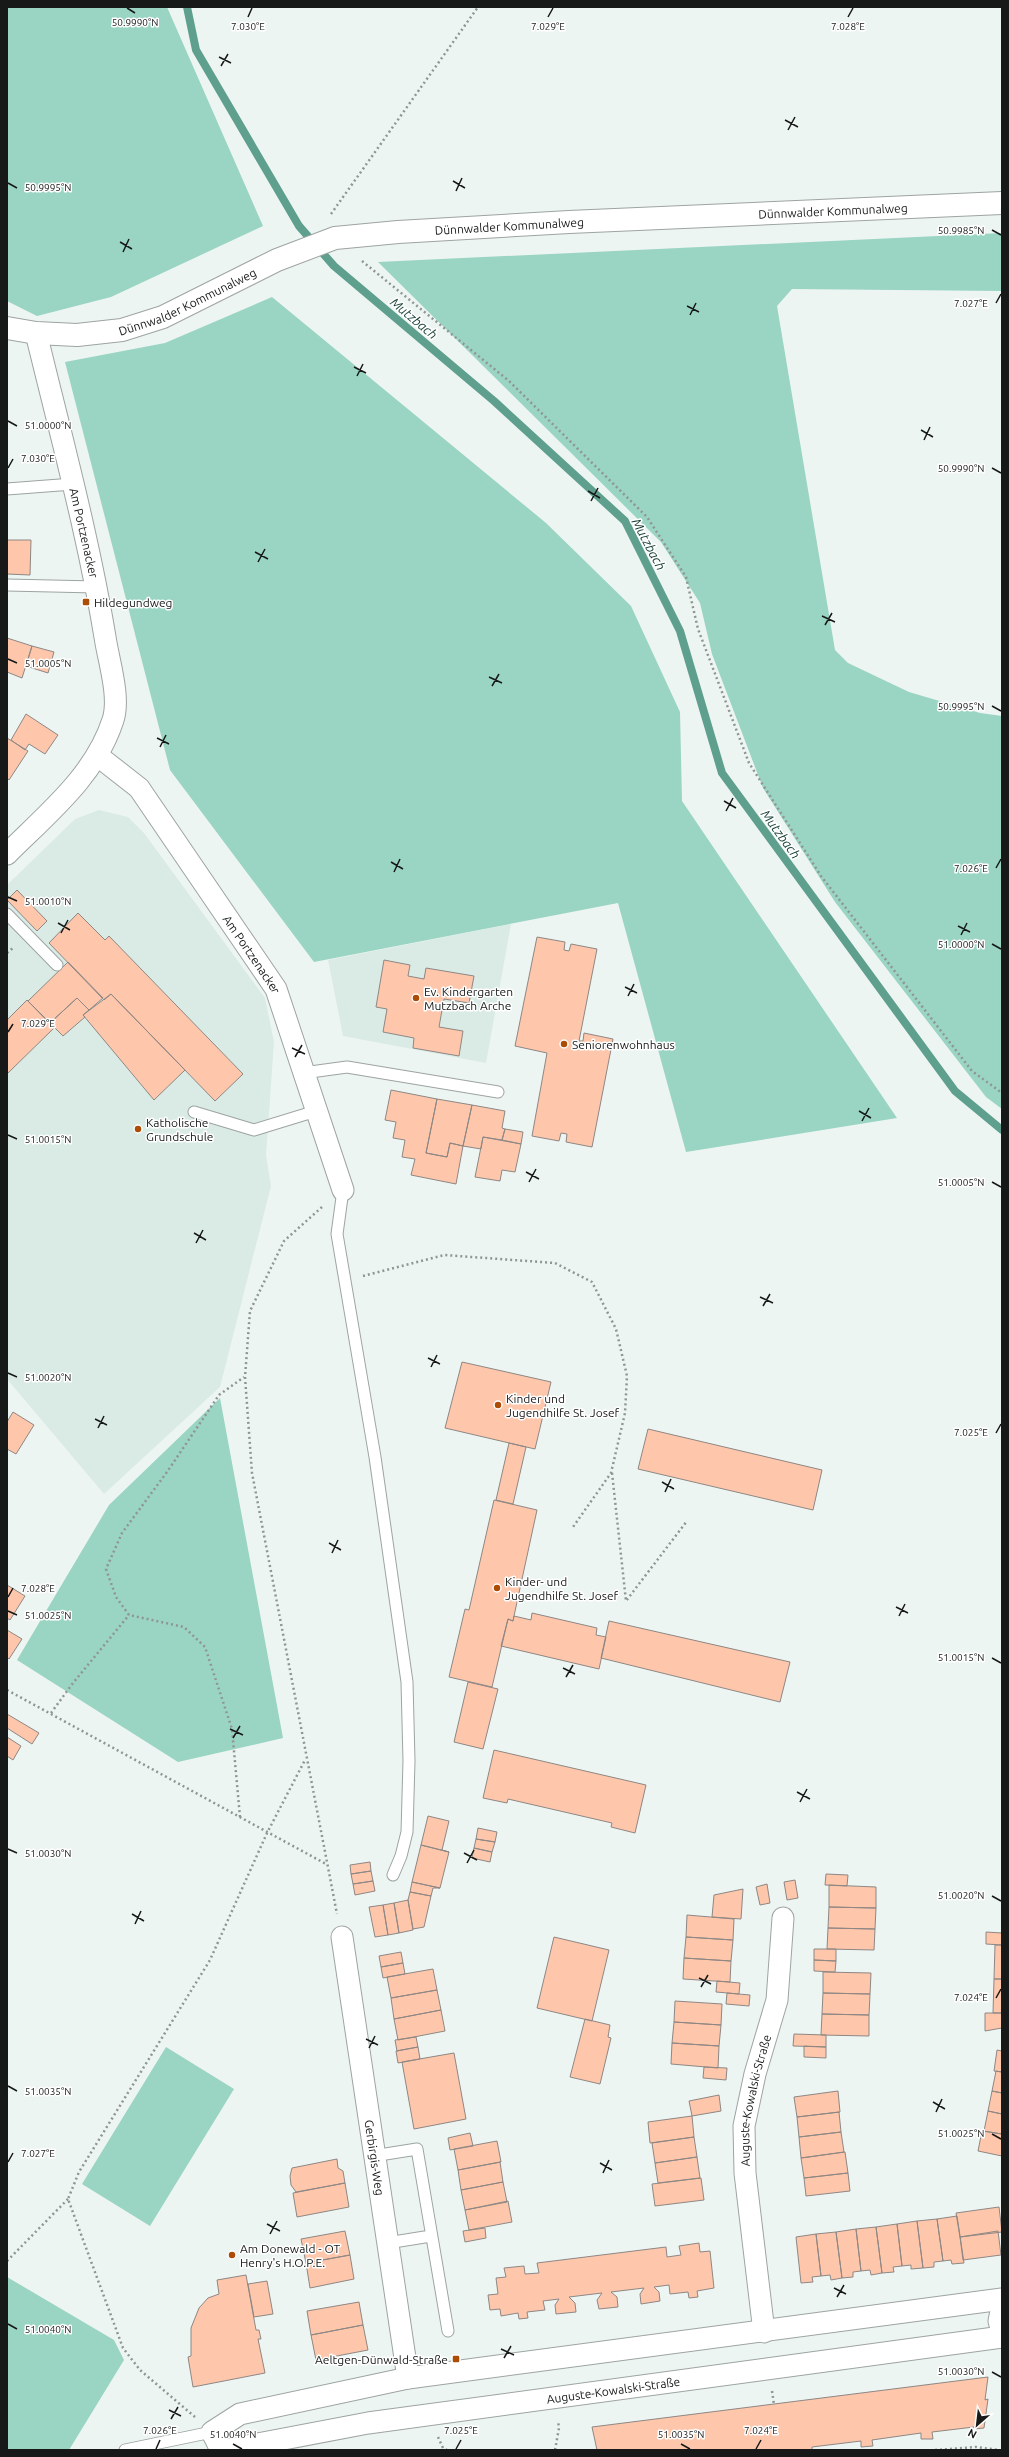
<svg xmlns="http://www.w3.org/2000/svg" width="1009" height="2457" viewBox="0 0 1009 2457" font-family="Ubuntu,sans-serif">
<rect width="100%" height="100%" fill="#edf5f2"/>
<path fill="#daebe5" d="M99,810L128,817L144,833L265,998L274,1042L266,1155L271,1186L220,1387L104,1494L7,1379V885L75,819Z
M511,924L486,1063L343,1036L328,960Z"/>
<path fill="#9ad4c3" d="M7,7H167L263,226L111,297L37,316L7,301Z
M1002,233V291L792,289L777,306L835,650L848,663L909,692L980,713L1002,716V1109L986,1097L835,902L763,788L712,654L700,603L661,542L378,262Z
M272,297L546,523L631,606L680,712L682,801L897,1118L686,1152L618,903L314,962L170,770L65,362L165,343Z
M220,1398L283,1738L178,1762L17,1660L109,1505Z
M166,2047L234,2089L150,2226L82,2184Z
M7,2277L114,2340L124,2360L69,2450H7Z"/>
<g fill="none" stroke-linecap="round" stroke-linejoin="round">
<path stroke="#5e9f8d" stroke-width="8" d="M187,7L196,50L299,226L334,266L494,401L625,521L680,631L722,773L955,1091L1002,1130"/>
</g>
<path fill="#fec6aa" stroke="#8e8784" d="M7,540H31L30,575L7,574Z
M7,638L32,646L22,678L7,672Z
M32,646L54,652L48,673L26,666Z
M26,714L58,735L45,754L29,744L25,750L11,740Z
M7,738L28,751L9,780L7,778Z
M17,890L47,921L37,931L7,900Z
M78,913L105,940L109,936L243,1074L215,1101L111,994L104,1000L49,943Z
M537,937L565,942L564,950L569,951L571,944L597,949L579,1041H583L584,1033L613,1039L592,1147L566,1142L567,1134L561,1133L559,1141L532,1136L547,1053L515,1046Z
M384,960L410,965L408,976L424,979L426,968L474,976L469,1003L444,999L439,1027L463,1031L459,1056L413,1048L414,1038L383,1032L387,1009L376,1007Z
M68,962L103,998L89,1010L77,998L50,1023L28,1001Z
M111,994L185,1070L154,1100L83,1015Z
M77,998L89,1010L83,1015L85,1017L63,1036L50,1023Z
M27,1000L54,1028L7,1074V1020Z
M391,1090L437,1099L426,1153L447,1157L450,1143L463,1146L456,1184L411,1175L415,1159L402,1157L405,1140L393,1138L396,1122L385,1120Z
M437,1099L472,1105L463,1146L450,1143L447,1157L426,1153Z
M472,1105L505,1111L502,1128L505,1129L502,1140L483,1137L481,1149L463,1146Z
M505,1129L523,1132L521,1144L502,1140Z
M483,1137L521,1144L515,1172L502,1170L500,1181L475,1177Z
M462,1362L551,1382L535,1449L445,1428Z
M13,1412L34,1425L16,1454L7,1449V1422Z
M648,1429L822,1470L813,1510L638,1469Z
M509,1443L526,1447L513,1504L496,1500Z
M494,1500L537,1510L514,1616L513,1621L508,1619L492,1687L449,1677L465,1609L469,1610Z
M7,1585L25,1596L10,1620L7,1618Z
M532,1613L597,1628L596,1635L606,1637L599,1669L501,1646L508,1619L513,1621L514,1616L531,1620Z
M609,1621L790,1662L780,1702L601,1658Z
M7,1630L22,1639L9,1659L7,1657Z
M468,1682L498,1689L483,1749L454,1742Z
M7,1714L39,1733L32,1744L7,1728Z
M7,1737L21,1746L13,1760L7,1756Z
M494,1750L646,1785L635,1833L611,1827L612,1823L508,1799L507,1803L483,1798Z
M428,1816L449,1821L442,1850L449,1852L421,1845Z
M478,1828L497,1832L495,1842L476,1839Z
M476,1839L495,1842L492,1852L474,1848Z
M421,1845L449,1852L440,1888L412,1882Z
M474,1848L492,1852L490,1862L472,1858Z
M370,1862L371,1871L351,1874L350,1865Z
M371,1871L373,1881L353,1884L351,1874Z
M826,1874L848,1875L847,1886L825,1885Z
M795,1880L798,1898L787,1900L784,1882Z
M373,1881L375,1891L355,1895L353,1884Z
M412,1882L440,1888H433L431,1896L410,1892Z
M767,1884L770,1903L760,1905L756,1887Z
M829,1885L876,1887V1908L829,1907Z
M743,1889L741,1919L712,1917L714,1895Z
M410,1892L431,1896L424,1927L413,1929L408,1900Z
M408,1900L413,1930L399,1933L394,1903Z
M394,1903L399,1933L388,1935L383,1905Z
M383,1905L388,1935L375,1937L369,1907Z
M829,1907L876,1908L875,1929L828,1928Z
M687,1915L734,1919L733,1940L686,1937Z
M828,1928L875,1929L874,1950L827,1949Z
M986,1932L1002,1933V1945L986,1944Z
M554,1937L609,1950L592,2021L537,2008Z
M686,1937L733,1940L731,1961L684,1958Z
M995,1945H1002V1979H994Z
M814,1949H836V1961L814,1960Z
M401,1952L403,1963L381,1967L379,1956Z
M684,1958L731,1961L730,1982L683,1979Z
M814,1960L836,1961L835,1972L814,1971Z
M403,1963L405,1974L383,1978L381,1967Z
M433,1969L437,1990L391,1998L387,1977Z
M823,1972L871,1973L870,1994L823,1993Z
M994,1979H1002V2013H993Z
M717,1981L740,1983L739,1994L716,1992Z
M437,1990L441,2010L394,2019L391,1998Z
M727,1993L750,1995L749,2006L726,2004Z
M823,1993L870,1994L869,2015L822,2014Z
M675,2001L722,2004L721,2025L674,2022Z
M441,2010L445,2031L398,2040L394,2019Z
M985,2013H1002V2028L985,2031Z
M822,2014L869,2015V2036L821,2035Z
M585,2019L610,2025L608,2037L611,2038L600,2084L570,2077Z
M674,2022L721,2025L719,2046L672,2043Z
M794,2034L826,2035V2047L793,2046Z
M416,2037L418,2047L397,2051L395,2040Z
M672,2043L719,2046L718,2068L671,2064Z
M804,2046L826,2047V2058L804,2057Z
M418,2047L420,2059L398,2063L396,2051Z
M997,2050L1002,2051V2072L994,2071Z
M454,2053L466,2119L414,2129L402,2062Z
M704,2067L727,2068L726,2080L703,2078Z
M996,2071L1002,2072V2093L992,2091Z
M838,2091L840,2112L797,2117L794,2097Z
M992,2091L1002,2093V2114L988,2111Z
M719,2095L721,2111L692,2116L689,2101Z
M988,2111L1002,2114V2134L984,2131Z
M839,2112L841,2132L799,2137L797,2117Z
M692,2116L694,2137L650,2143L648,2122Z
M982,2131L1002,2134V2156L978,2151Z
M841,2132L844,2152L801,2158L799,2137Z
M470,2133L473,2146L450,2150L448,2138Z
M694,2137L697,2157L655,2163L652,2143Z
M497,2141L501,2162L458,2170L454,2149Z
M845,2152L848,2173L804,2178L801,2158Z
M697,2157L700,2178L658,2183L655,2163Z
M337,2159L338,2168L343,2171L345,2183L296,2192L291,2185L290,2176L292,2168Z
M500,2162L503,2182L461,2190L458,2170Z
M848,2173L850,2191L806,2196L804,2178Z
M701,2178L704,2200L655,2206L652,2184Z
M503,2182L507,2202L465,2210L461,2190Z
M345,2183L349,2207L297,2217L293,2193Z
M508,2201L512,2222L469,2230L465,2210Z
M999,2207L1002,2232L960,2237L956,2213Z
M957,2216L964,2263L952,2264L951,2260L943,2261L937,2219Z
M937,2219L943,2261L934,2262V2267L923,2268L917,2221Z
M917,2221L923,2268L911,2269V2265L902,2266L897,2224Z
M897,2224L902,2266L893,2267L894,2272L882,2273L876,2227Z
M876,2227L882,2273L871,2275L870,2270L861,2271L856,2229Z
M485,2228L486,2238L465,2242L463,2231Z
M856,2229L861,2271L853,2272V2277L842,2278L836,2232Z
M345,2231L350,2255L306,2263L301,2239Z
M998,2231L1001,2255L963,2260L960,2237Z
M836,2232L842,2278L831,2280L830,2275L821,2276L816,2234Z
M816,2234L821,2276L812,2277L813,2282L801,2283L796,2237Z
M699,2243L700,2252L710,2251L714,2288L697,2291L698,2297L689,2298L688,2292L670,2294L669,2285L654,2287L659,2292L660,2301L641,2304L640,2294L644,2288L611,2292L617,2297L618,2307L599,2309L597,2300L602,2293L569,2297L575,2303L576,2312L556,2314L555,2305L559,2299L543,2301L545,2310L527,2312L528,2318L519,2319L518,2313L501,2316L500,2309L490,2310L488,2295L498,2294L496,2278L506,2277L504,2268L524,2266L525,2274L539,2273L537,2263L666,2247L667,2257L681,2255L679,2246Z
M350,2255L354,2279L310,2288L306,2263Z
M246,2275L256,2330H259L261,2339H258L265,2373L193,2387L188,2357L191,2356V2328L199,2308L208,2298L219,2294L217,2280Z
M267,2281L273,2314L254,2317L248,2284Z
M359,2302L363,2325L311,2335L307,2311Z
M363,2325L368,2350L316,2360L311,2335Z
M988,2377L985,2400L988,2399L984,2428L974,2429V2427L932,2432L933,2439H921V2433L872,2440L873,2446L861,2447V2441L812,2447V2450H597L592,2427Z"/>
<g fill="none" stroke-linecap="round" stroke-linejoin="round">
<defs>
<path id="lane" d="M7,489L73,484
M7,585L96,587
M7,914L57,965
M303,1073L347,1067L498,1092
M194,1112L254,1130L316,1111
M343,1190L337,1234L375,1457L407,1682L409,1761L407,1832L401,1856L393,1875
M373,2156L417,2149L448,2331
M387,2243L431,2236
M125,2450L212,2432"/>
<g id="street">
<path id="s1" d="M98,756L139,788L276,989L343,1190"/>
<path d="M7,854C47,814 95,776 113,720C120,699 110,665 106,643C89,538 61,436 36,333"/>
<path id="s2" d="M342,1937L408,2378"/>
<path d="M1002,2306L999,2321L1002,2332"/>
<path id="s3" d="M764,2332L745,2173L744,2126L755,2074L777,2000L783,1918"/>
<path d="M221,2450L212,2432L240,2414L408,2378L1002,2299"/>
<path id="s4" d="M226,2450L368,2423L1002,2337"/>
</g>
<g id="secondary">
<path id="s5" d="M7,328L36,333L77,335L122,330L163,317L277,260L335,238L398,232L569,222L1002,203"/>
</g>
</defs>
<use href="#lane" stroke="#9da4a2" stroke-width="13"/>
<use href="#street" stroke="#9da4a2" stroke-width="23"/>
<use href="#secondary" stroke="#9da4a2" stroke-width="24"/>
<path stroke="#8f9593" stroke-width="2.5" stroke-dasharray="2 3" stroke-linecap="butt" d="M331,214L478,7
M362,261L509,381L647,517L686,577L698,629L749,763L821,876L972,1071L1002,1093
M7,953L14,947
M322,1207L284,1241L250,1311L245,1377L252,1473L337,1914
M363,1276L444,1255L555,1263L592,1282L616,1329L627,1376L625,1413L611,1473L573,1527
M612,1473L626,1601L687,1521
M7,1690L326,1864
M51,1713L73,1683L129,1615
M240,1817L232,1729L205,1647L184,1627L129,1615L116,1597L106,1569L122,1533L167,1472L219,1395L244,1377
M7,2261L68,2199
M772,2391L774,2405
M195,2417L140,2370L123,2348L68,2199L79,2172L210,1960L267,1833L305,1760
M438,2437L443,2448L447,2450
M555,2450L559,2428L558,2421
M935,2450L976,2447L999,2450"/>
<use href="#lane" stroke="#fff" stroke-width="11"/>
<use href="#street" stroke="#fff" stroke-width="21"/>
<use href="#secondary" stroke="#fff" stroke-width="22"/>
</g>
<path fill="none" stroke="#171918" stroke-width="1.5" d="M127,8L135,13M248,17L252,8M548,17L553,8M848,17L853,8M219,57L231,63M221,66L228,54M785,120L798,127M788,130L795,117M453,181L465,188M8,183L17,188M456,191L462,178M992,230L1001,235M120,242L132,249M123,252L129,239M996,303L1001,294M687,306L699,312M690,315L696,303M354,367L366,373M357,376L363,364M8,421L17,426M921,430L933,437M924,440L930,427M8,468L13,459M992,468L1001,473M588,491L600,498M591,501L598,488M255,552L268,559M258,562L265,549M822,616L835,622M825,625L832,613M8,659L17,663M489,677L502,683M492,686L499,674M992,706L1001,711M157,738L169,744M160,747L166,735M724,801L736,808M726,811L733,798M391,862L403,869M996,868L1001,859M394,872L400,859M8,897L17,901M58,923L70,930M958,926L970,932M61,933L68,920M961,935L967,923M992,944L1001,949M625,987L637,993M628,996L634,984M8,1032L13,1024M292,1048L305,1054M295,1057L302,1045M859,1111L871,1118M862,1121L869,1108M8,1135L17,1139M526,1172L539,1179M529,1182L536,1169M992,1182L1001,1187M194,1233L206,1240M196,1243L203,1230M760,1297L773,1303M763,1306L770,1294M428,1358L440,1364M431,1367L437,1355M8,1373L17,1377M95,1419L107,1425M98,1428L104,1416M996,1433L1001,1424M662,1482L674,1489M665,1492L671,1479M329,1543L341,1550M332,1553L338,1540M8,1597L13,1588M896,1607L908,1613M8,1611L17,1615M899,1616L905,1604M992,1658L1001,1663M563,1668L575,1674M566,1677L573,1665M230,1729L243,1735M233,1738L240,1726M797,1792L810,1799M800,1802L807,1789M8,1849L17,1853M464,1853L477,1860M467,1863L474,1850M992,1896L1001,1901M132,1914L144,1921M135,1924L141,1911M699,1978L711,1984M701,1987L708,1975M996,1998L1001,1989M366,2039L378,2045M369,2048L375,2036M8,2086L17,2091M933,2102L945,2109M936,2112L942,2099M992,2134L1001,2139M8,2162L13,2153M600,2163L612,2170M603,2173L609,2160M267,2224L280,2231M270,2234L277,2221M834,2288L846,2294M837,2297L844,2285M8,2324L17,2329M501,2349L514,2355M504,2358L511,2346M992,2372L1001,2377M169,2410L181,2416M171,2419L178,2407M233,2444L242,2449M681,2444L690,2449M156,2449L160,2440M456,2449L461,2440M756,2449L761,2440"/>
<g fill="#ad4c05" stroke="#fff" stroke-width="1.5">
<rect x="82" y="598" width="8" height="8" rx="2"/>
<circle cx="416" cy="998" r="4"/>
<circle cx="564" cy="1044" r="4"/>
<circle cx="138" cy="1129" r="4"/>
<circle cx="498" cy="1405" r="4"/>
<circle cx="497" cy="1588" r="4"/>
<circle cx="232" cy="2255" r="4"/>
<rect x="452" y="2355" width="8" height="8" rx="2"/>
</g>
<g text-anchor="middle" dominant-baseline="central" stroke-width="3" stroke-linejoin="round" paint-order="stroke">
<g font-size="12" fill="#171918" stroke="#fff">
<text stroke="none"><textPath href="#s5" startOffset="847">Dünnwalder Kommunalweg</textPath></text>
<text stroke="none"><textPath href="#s5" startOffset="523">Dünnwalder Kommunalweg</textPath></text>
<text stroke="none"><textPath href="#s5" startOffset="187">Dünnwalder Kommunalweg</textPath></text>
<text transform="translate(84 533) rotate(77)">Am Portzenacker</text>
<text stroke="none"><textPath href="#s1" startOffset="253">Am Portzenacker</textPath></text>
<text stroke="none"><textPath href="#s3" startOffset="234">Auguste-Kowalski-Straße</textPath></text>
<text stroke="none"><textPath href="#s2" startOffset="223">Gerbirgis-Weg</textPath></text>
<text stroke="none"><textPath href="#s4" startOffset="392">Auguste-Kowalski-Straße</textPath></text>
</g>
<g font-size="12" fill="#171918" stroke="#fff" text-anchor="start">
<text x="94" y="602">Hildegundweg</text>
<text x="424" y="991">Ev. Kindergarten<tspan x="424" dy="14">Mutzbach Arche</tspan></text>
<text x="572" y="1044">Seniorenwohnhaus</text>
<text x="146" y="1122">Katholische<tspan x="146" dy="14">Grundschule</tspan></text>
<text x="506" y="1398">Kinder und<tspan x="506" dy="14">Jugendhilfe St. Josef</tspan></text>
<text x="505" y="1581">Kinder- und<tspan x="505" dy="14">Jugendhilfe St. Josef</tspan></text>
<text x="240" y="2248">Am Donewald - OT<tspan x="240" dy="14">Henry's H.O.P.E.</tspan></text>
<text x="448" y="2359" text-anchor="end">Aeltgen-Dünwald-Straße</text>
</g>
<g font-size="13" font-style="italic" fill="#163f35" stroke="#fff">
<text transform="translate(414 318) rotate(40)">Mutzbach</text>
<text transform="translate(649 544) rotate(62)">Mutzbach</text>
<text transform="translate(781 834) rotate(54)">Mutzbach</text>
</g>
</g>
<g font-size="10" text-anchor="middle" fill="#171918" stroke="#fff" stroke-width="3" stroke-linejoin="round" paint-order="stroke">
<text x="135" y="26">50.9990°N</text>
<text x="248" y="30">7.030°E</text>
<text x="548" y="30">7.029°E</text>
<text x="848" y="30">7.028°E</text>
<text x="48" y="191">50.9995°N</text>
<text x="961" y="234">50.9985°N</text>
<text x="971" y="307">7.027°E</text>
<text x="48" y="429">51.0000°N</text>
<text x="38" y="462">7.030°E</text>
<text x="961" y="472">50.9990°N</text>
<text x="48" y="667">51.0005°N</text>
<text x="961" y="710">50.9995°N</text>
<text x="971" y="872">7.026°E</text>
<text x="48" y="905">51.0010°N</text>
<text x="961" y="948">51.0000°N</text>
<text x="38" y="1027">7.029°E</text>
<text x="48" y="1143">51.0015°N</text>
<text x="961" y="1186">51.0005°N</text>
<text x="48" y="1381">51.0020°N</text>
<text x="971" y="1436">7.025°E</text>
<text x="38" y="1592">7.028°E</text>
<text x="48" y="1619">51.0025°N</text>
<text x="961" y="1661">51.0015°N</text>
<text x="48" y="1857">51.0030°N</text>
<text x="961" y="1899">51.0020°N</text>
<text x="971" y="2001">7.024°E</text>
<text x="48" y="2095">51.0035°N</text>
<text x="961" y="2137">51.0025°N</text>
<text x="38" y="2157">7.027°E</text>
<text x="48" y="2333">51.0040°N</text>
<text x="961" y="2375">51.0030°N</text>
<text x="160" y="2434">7.026°E</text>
<text x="461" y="2434">7.025°E</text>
<text x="761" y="2434">7.024°E</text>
<text x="233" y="2438">51.0040°N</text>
<text x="681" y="2438">51.0035°N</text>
</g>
<rect width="1009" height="2457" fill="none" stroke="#171918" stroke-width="16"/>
<g transform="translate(977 2425) rotate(208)" stroke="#ffffff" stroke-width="3" paint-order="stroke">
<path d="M0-3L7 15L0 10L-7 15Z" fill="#171918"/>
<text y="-6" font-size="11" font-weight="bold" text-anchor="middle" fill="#171918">N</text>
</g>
</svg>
